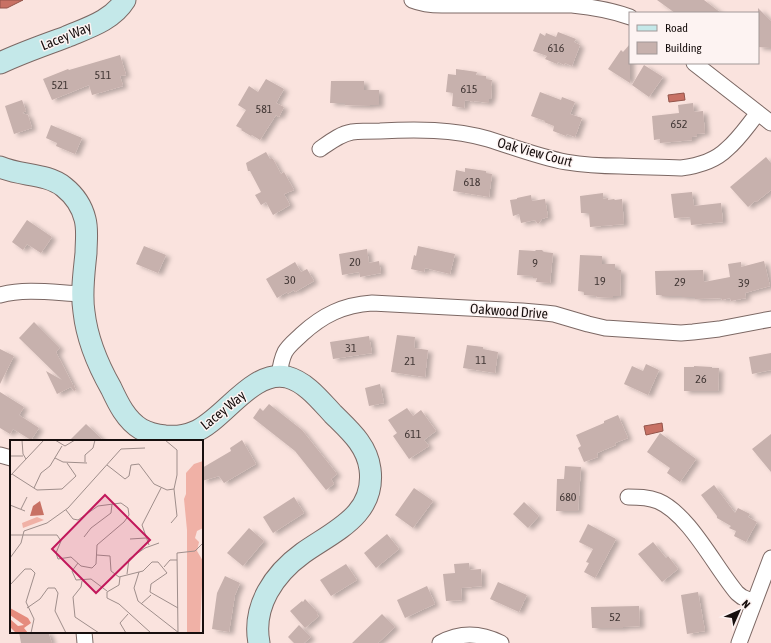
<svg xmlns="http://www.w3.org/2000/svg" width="771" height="643" viewBox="0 0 771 643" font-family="'Asap Condensed',sans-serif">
<defs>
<filter id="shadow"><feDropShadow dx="4.5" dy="2.5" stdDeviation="2" flood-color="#0004"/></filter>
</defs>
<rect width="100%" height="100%" fill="#fae3de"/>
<path fill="#c87164" stroke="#93544a" d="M0,0H23L7,8H0Z
M684,93L685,100L669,102L668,95Z
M662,423L663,431L646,435L644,426Z"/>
<path fill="#c7b1ad" filter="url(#shadow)" d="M657,0H704L721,13H675Z
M758,8L771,21V48L758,47Z
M558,32L576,39L574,42L580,45L572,66L565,63L564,65L558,62L557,64L545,59L547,56L533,51L540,33L545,36L546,33L556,37Z
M630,44V83L608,69L621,50L623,52Z
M120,55L126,75L120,76L123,86L92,95L89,85L52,100L43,79L68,69L69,70Z
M644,65L663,77L649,97L632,85Z
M456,69L477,72L476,75L486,76V79L492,80L491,86H492L491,99H489V103L474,101V102L465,100L464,108L452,106L453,93L446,92L448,74L456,75Z
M266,79L284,89L276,103L284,107L279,117L276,115L260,140L252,135L251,136L241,130L242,129L236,126L246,110L238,105L249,86L258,92Z
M331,81H364V90H379V105H370V106L345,105V103H330Z
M540,92L561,100L562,97L575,102L570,114L582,118L575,137L567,134L566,136L553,131L554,126L544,122L545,121L531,116Z
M22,100L26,111L22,113L28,115L32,128L14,134L5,106Z
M693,103L694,112L703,111L705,133L697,134V136L692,137V140L660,143V139L654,140L652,116L679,113L678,105Z
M51,125L82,138L75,154L56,146L57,143L46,138Z
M266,152L270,159L271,158L273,159L281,174L284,172L294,190L284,194L290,205L273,215L266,202L261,205L255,195L261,192L250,171H248L246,163Z
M766,157L771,163V190L756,202L755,201L748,207L730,187Z
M465,168L486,171V173L492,174L489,197L453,191L456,170L465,172Z
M692,192L694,206L721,203L723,222L691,225L690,217L674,218L671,194Z
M603,193V199L608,198V200L614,199L615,200L622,199L624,224L590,227L589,213H581L580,196Z
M531,195L532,201L545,199L548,217L542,219L538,224L535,220L521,223L519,214L513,216L510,200L517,199V198Z
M27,220L52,237L41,253L27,244L23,250L12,242Z
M144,246L166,255L158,273L136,264Z
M418,246L455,254L450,274L425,268L424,272L411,269L414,255L416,256Z
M367,249L369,263L379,261L381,273L360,277L359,272L342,275L339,254Z
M519,250L535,251L536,250H542L544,252L553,253L550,283L536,282L537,278H533V276L517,275Z
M580,255L602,256V264H615V270H621L620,296H613V298L596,297L597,296L584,295V292L578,291Z
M764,261L770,286L745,293L746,298L731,301L730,298L722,300L721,298L695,299V297H682V296H662V295H656L655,271L703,270L704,282L730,277L728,264L741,262V267Z
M295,262L301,272L307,269L314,281L295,292L294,290L287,294V292L277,298L266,279Z
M34,322L60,348L56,352L73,385H75L74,386L76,390L74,391L71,387L57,394L46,371L62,380L19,338Z
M397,335L415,337L414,348L428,350L425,377L391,372Z
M369,336L372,353L333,359L330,342Z
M467,345L483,347V349L498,352L495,373L463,368Z
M0,349L14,356L0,384Z
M771,353V370L752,374L749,357Z
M646,364L659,370L648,395L624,384L632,366L643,371Z
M694,366L712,367V368H719L718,391H684V367H694Z
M380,384L384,403L369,406L365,388Z
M0,392L24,407L19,415L39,428L31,440L13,429L10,434L0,428Z
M269,404L302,430L337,474L331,479L334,484L326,490L295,451L253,418L260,408L263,411Z
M407,408L413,416L421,410L436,431L424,440L429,446L409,459L393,436L397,433L388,420Z
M618,415L628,438L615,443L616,445L597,453L598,457L584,462L578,448L581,446L576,435L604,423V421Z
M86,424L104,441H69Z
M660,433L696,459L680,482L667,473L670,468L647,452Z
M771,434V472L752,449Z
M242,440L256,464L224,483L219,476L202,481V468L231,451L230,448Z
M565,466L581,467L578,511H556L557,479H564Z
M714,485L735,513L738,508L750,514L748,517L757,522L746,542L734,536L736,531L729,528L731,526L717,518V516L701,495Z
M414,488L433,501L413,528L395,515Z
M294,497L304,513L273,533L263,517Z
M524,502L539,516L528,528L513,514Z
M588,524L616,539L595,578L584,572L589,563L586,562L593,549L579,542Z
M249,528L264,541L243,566L227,553Z
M387,534L399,549L376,568L364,553Z
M653,542L666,558L668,556L678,569L662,582L638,554Z
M469,563L470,570L481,569L482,586L461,588L462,600L446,601L443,574L455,573L454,564Z
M346,564L357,580L331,596L320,580Z
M225,576L240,583L235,595L229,632L212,629L217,593Z
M498,582L527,595L519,612L490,599Z
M427,586L435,604L405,618L397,600Z
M698,592L705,631L687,634L681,595Z
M305,599L318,613L317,615L319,616L305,628L290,611L302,601L303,602Z
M639,606L640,626L623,627V628H592L591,607Z
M382,614L395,627L378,643H352Z
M299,625L311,637L304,643H294L288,637Z
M19,632H48L52,643H21Z"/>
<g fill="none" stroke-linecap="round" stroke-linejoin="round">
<defs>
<path id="street" d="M412,0C422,4 432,5 442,5H572C592,7 611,10 630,17
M694,63L771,123
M320,149C330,142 340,134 352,132C361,131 371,131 380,131C416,129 453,129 488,139C514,147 539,157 566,162C584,165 602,166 620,166C641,167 661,167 681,168C697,166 715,161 727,149C739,139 748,125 758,113
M0,295C25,288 56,293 82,294
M279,376C280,368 281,360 285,352C289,345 296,340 302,334C323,315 343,305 372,303L522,311L545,313L554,314L588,324L605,328L681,333L693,332L719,329L771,319
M0,455L11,458
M628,497C638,497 648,497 658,501C689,514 715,567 737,593L742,597L754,602
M84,632L85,643
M440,643C460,632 481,633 501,643
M739,643L771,558"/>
<path id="secondary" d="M0,63C21,53 44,45 66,37C87,28 112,21 125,0
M0,167C20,176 47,173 64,187C74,195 82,207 85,219C88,230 86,242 86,253C84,273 81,293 84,312C87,339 98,365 111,388C118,403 126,420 141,429C148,433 157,435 165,436C175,437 185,436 194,432C223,421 252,369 287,377C306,382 320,400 333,414C349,430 367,445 370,469C376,515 334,531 303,553C274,574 252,606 259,643"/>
</defs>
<use href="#street" stroke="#7c6864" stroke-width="17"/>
<use href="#secondary" stroke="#7c6864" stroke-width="23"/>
<use href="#street" stroke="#fff" stroke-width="15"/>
<use href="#secondary" stroke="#c4e8e9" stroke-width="21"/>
</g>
<g text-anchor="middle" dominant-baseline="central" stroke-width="3" stroke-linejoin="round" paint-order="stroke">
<g font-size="12" fill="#433836">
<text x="556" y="48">616</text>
<text x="103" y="75">511</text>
<text x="60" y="85">521</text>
<text x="469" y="89">615</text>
<text x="264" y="109">581</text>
<text x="679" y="124">652</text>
<text x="472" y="182">618</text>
<text x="355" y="262">20</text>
<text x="535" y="263">9</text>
<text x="290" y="280">30</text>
<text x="600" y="281">19</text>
<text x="680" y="282">29</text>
<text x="744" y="283">39</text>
<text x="351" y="348">31</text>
<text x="481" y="360">11</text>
<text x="410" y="361">21</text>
<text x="701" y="379">26</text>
<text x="413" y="434">611</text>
<text x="568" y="497">680</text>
<text x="615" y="617">52</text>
</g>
<g font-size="14" fill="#170f0e" stroke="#fdf3f2">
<text transform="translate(66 36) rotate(-22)">Lacey Way</text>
<text transform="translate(535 152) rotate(15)">Oak View Court</text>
<text transform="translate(509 311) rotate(4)">Oakwood Drive</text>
<text transform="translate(223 410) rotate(-39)">Lacey Way</text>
</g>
</g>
<g transform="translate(10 440)">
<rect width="193" height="193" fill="#fae3de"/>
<path d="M193,21V88L187,91L185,98L189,102L187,111L193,121L190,192L193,193H177V90L174,59L176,54V33L184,24ZM27,77L34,80L13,88L12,83Z" fill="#f0b1a6"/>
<path d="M0,168L18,178L21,183L14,188L18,193H6L1,188L0,179L8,186L14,185L0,175Z" fill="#e58b7d"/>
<path d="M30,61L34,75L20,76L23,66Z" fill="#c87164"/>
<path fill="none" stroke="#9f8e8b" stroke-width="1" d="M12,0L13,14L16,19M45,0L55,6L65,0M155,0L167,10V35L164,49M0,16H13M45,18L53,22L77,23M75,22V15L83,8L85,0M97,25L115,39L119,36L121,25L129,24L144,44L157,50L164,49M2,34L27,50L52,49L66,36L57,23M0,36L34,0M24,48L31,33L40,26L52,6M0,65L15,71M11,69L17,57M161,83L167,76L164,49M0,95H47L51,101L46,113L48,119L61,117L71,126L82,128L86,124L87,105L114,82L119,75L118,68L111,63L88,66L68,80L63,79L56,70M74,97L81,88L101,73L102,64M120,99L136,98M139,105L132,85L151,48M87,115L100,116L101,131L109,137L133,131L142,122H148L157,133L141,144L140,152L168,168M0,118L11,103L14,91L37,83L58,68L111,9L135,8M68,123L62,131L66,140L81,139L97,151M154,127L160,120H167M129,132L124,148L128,161L169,193M117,134L119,119L135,108L149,103M110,137L109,145L97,152V158L109,164L141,193M72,141L71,147L63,157L65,177L89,193M0,145L15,129H21L25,133L16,162L24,179L21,193M131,164L141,155M17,168L30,159L38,148H45L48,153L45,171L56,193M116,193L110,183L118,174M168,193L167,113L185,111L193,103"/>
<path fill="#c2185b" fill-opacity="0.15" stroke="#c2185b" stroke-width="2" d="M95,55L140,100L86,153L42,109Z"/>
<rect width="193" height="193" fill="none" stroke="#170f0e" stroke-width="2"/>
</g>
<rect x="629" y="12" width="130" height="52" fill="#fdf3f2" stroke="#a19897"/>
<rect x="637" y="25" width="20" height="6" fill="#c4e8e9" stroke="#a19897"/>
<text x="665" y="32" font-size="12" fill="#170f0e">Road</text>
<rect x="637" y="42" width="20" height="12" fill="#c7b1ad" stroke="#a19897"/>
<text x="665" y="52" font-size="12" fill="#170f0e">Building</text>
<g transform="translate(739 611) rotate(45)" stroke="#fdf3f2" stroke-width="3" paint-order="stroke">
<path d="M0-3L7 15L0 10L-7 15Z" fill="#170f0e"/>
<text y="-6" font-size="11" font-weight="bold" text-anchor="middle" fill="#170f0e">N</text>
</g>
</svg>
